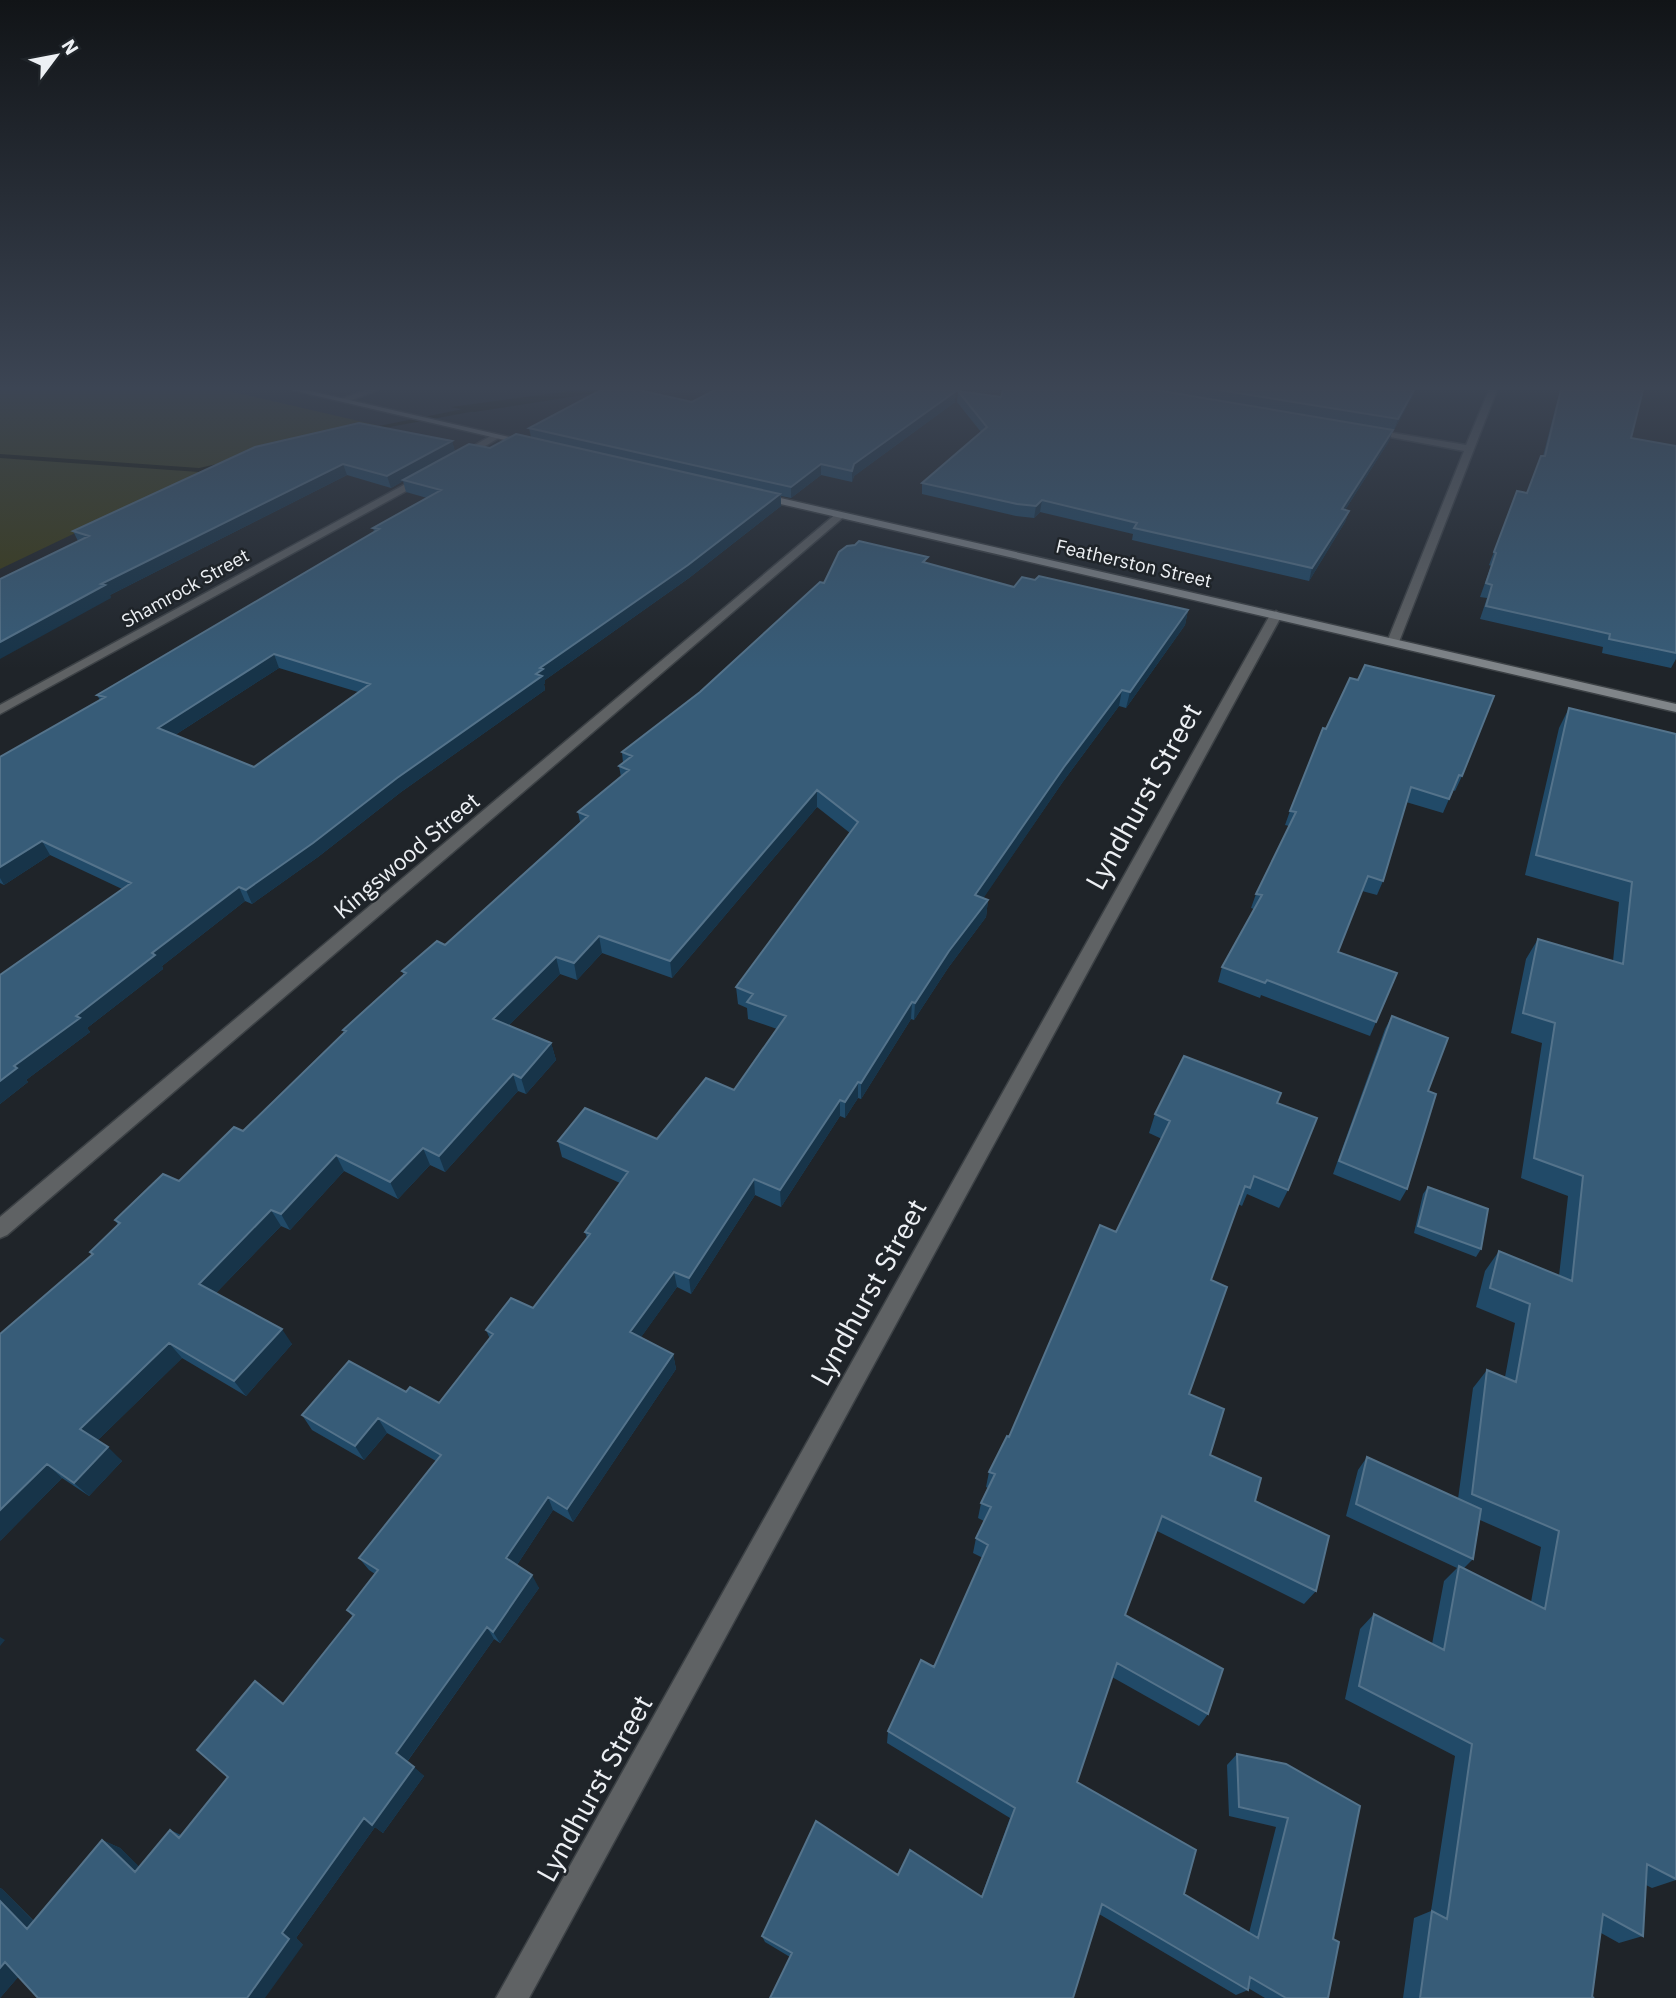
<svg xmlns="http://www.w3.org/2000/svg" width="1676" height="1998" viewBox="0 0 1676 1998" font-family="'IBM Plex Sans',sans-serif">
<rect width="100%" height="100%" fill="#1f2429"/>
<path fill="#3b3b13" d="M0,390H225L389,428L207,470L0,569Z"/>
<path fill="#121100" d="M578,390H616L474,412L451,407Z"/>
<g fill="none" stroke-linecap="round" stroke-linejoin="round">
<path fill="#121100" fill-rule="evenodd" d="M483,405L487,407L486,409L358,433L354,431Z
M0,454L199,468L230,461L234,463L199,472L0,458Z"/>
<defs>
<path id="street" d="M366,390H378L346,402L338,400Z
M1489,390H1497L1399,642L1397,645H1389L1387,642L1464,451L1364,432L1369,429L1466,445Z
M494,434L502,436L465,458L456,456Z
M424,474L429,477L428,479L0,714V705Z
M837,513L846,515L7,1235L0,1238V1217Z
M1276,611L1282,615L529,1998H496L1270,615Z"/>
<path id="secondary" d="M292,390H306L535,443L530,446Z
M759,493L1676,704V712L755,498V494Z"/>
</defs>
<use href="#street" stroke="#3c4145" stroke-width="3"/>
<use href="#secondary" stroke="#3c4145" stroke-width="3"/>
<use href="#street" fill="#5f6264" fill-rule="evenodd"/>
<use href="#secondary" fill="#808589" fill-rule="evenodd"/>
</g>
<path fill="#214a68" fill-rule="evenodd" d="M738,390L955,402L854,476L852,482L821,475L791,498L781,496V506L689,578L545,680V683L544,684L545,690L401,792L318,857L252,904L245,901L162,966L163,969L87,1028L90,1032L26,1080L28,1082L0,1104V975L122,889L50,855L4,885L0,883V757L100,700L97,695L374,532L373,528L427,498L406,492L403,481L391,488L347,475L110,595L111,598L78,541L73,531L255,447L452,441L455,452L490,448L531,437L529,428L643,391L692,402ZM279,668L358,692L254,767L175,735Z
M1003,390H1416L1394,430H1392L1389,441L1345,510L1349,511L1345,522L1309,581L1132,540L1133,534L1040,512L1034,518L1016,516L922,494V483L981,432L957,402L958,391L1001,397Z
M1560,390H1643L1631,438L1676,446V659L1671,668L1602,653L1603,647L1480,619L1487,598L1480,597L1491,566L1489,565L1512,503L1527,492L1541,456H1543Z
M928,564L1014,587L1188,610L1185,625L1126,708L1119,706L1062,783L983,898L988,900L986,917L948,968L914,1020L911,1019L861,1099L858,1098L845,1118L840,1116L781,1207L755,1195L691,1294L677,1287L641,1337L673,1354L676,1369L573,1522L553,1510L517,1565L539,1588L500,1643L494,1639L407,1762L424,1776L383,1833L375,1827L296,1938L303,1945L18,1977L0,1998V1888L2,1889L34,1921L102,1840L120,1848L139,1867L170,1830L181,1835L228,1777L283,1704L353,1617L347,1610L375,1574L369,1570L359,1558L436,1461L387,1433L364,1460L312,1430L302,1415L406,1392L439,1403L490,1339L486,1330L533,1308L587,1238L585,1232L620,1183L562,1157L558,1141L657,1139L734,1090L777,1029L748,1019L747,1008L738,1004L736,987L850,833L817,807L672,978L602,953L577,980L560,974L508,1026L551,1043L556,1060L526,1094L518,1091L445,1172L430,1165L398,1199L344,1171L290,1230L281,1226L216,1293L292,1344L246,1396L182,1358L98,1440L122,1461L89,1496L62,1478L0,1541L92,1254L90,1252L118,1225L115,1220L179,1181L243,1131L344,1033L343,1030L404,975L402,971L445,945L580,822L578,812L621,777L619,766L623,763L622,752L700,692L824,583Z
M1569,708L1676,734V1880L1652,1888L1646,1885L1643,1936L1619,1943L1601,1933L1592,1997L1594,1998H1403L1414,1918L1431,1911L1455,1756L1345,1699L1360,1629L1374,1614L1432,1644L1444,1581L1457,1568L1346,1516L1358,1470L1367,1457L1458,1499L1473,1388L1487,1370L1505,1377L1515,1323L1476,1307L1485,1271L1499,1251L1559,1276L1568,1196L1521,1178L1542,1043L1511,1033L1526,959L1538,939L1613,961L1619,902L1525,875L1559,728ZM1480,1520L1541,1547L1531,1602L1464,1568L1473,1559Z
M1323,728L1462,776L1455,791L1453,790L1443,813L1406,802L1383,881L1377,895L1362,891L1338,952L1376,1022L1370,1036L1261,995L1260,998L1218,982L1222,967L1254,909L1251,908L1256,894L1289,826L1285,825L1290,811Z
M1392,1016L1428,1091L1407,1189L1400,1201L1333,1174L1385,1029Z
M1277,1103L1288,1190L1279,1208L1247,1194L1242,1206L1238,1204L1211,1280L1189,1394L1210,1455L1255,1501L1316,1591L1304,1604L1157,1531L1125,1615L1208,1714L1199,1726L1112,1677L1077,1782L1184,1894L1249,1933L1276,1827L1229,1816L1227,1765L1237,1754L1286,1764L1333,1939L1328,1998H1265L1248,1988V1990L1236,1995L1099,1914L790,1957L765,1942L762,1936L898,1875L981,1897L1010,1818L887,1743L888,1731L934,1667L983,1558L973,1553L976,1538L984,1521L978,1518L981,1503L988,1488L986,1487L989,1472L1009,1437L1116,1232L1162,1139L1149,1133L1155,1114Z
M1428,1187L1481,1249L1476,1257L1414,1233L1423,1194Z"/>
<path fill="#173449" d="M1414,390H1416L1394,430L1398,419Z
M956,391L955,402L854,476L852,482V471L854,464Z
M1393,430L1389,441L1338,521L1342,509Z
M452,441L455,452L391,488L387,476Z
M343,464L347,475L110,595L111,598L0,659V642L101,584Z
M821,464V475L791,498V487Z
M780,494L781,506L689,578L545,680V683L544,684L545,690L401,792L318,857L252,904L246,890L536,674L540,668Z
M1042,500L1040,512L1034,518L1036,506Z
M1349,511L1345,522L1309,581L1312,568Z
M1188,610L1185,625L1126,708L1130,692Z
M274,654L279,668L164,742L158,728Z
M1122,690L1119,706L1062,783L974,912L975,895L1064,767Z
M817,790V807L672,978L670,961Z
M42,841L50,855L4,885L0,878V867Z
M239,887L245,901L162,966L163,969L87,1028L90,1032L26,1080L28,1082L0,1104V1081L14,1066L152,953Z
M988,900L986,917L948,968L914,1020L915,1003L949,951Z
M599,936L602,953L577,980L574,963Z
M556,957L560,974L498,1036L493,1019Z
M912,1002L911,1019L861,1099V1083Z
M551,1043L556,1060L526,1094L521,1078Z
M513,1074L518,1091L445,1172L439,1156Z
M858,1082V1098L845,1118V1102Z
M840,1100V1116L781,1207L780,1190Z
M423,1148L430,1165L398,1199L390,1182Z
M336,1155L344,1171L290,1230L281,1214Z
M754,1179L755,1195L691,1294L689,1278Z
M271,1210L281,1226L210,1299L199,1284Z
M674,1272L677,1287L634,1347L630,1332Z
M282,1329L292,1344L246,1396L234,1381Z
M169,1343L182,1358L95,1443L80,1429Z
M673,1354L676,1369L573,1522L567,1509Z
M378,1418L387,1433L364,1460L355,1446Z
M108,1447L122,1461L89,1496L74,1483Z
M47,1464L62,1478L0,1541V1510Z
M548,1497L553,1510L513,1571L506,1558Z
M532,1575L539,1588L500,1643L493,1632Z
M487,1627L494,1639L406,1763L396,1753Z
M0,1637L5,1640L0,1646Z
M414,1767L424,1776L383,1833L375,1827L296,1938L303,1945L265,1998H247L282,1933L364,1818Z
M102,1840L120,1848L152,1879L135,1872Z
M0,1888L2,1889L47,1935L27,1929L0,1901Z
M5,1962L26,1968L0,1998V1968Z"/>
<path fill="#375c78" stroke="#54738b" stroke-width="2" fill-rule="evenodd" d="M601,390H641L643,391L692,402L715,390H944L956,391L854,464L852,471L821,464L791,487L529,428Z
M1003,390H1156L1393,430L1342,509L1349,511L1312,568L1134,528L1137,523L1042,500L1036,506L1017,504L922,483L987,427L958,391L1001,397Z
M1219,390H1414L1398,419Z
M1561,390H1643L1631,438L1676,446V653L1609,639L1610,634L1486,606L1492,585L1486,583L1496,553L1494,552L1517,491L1527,493L1541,456H1545Z
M359,423L452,441L387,476L343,464L101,584L105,585L0,642V579L89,536L73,531L255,447Z
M516,434L780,494L688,565L540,668L543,669L536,674L542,676L397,778L313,843L246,890L239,887L152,953L155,955L76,1016L80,1018L14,1066L17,1068L0,1081V975L131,883L42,841L0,867V757L105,697L97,695L379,529L373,528L441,490L403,480L469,444L490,448ZM274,654L370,684L254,767L158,728Z
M859,541L928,557L923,562L1014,587L1022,577L1035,580L1039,576L1188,610L1130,692L1122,690L1064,767L975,895L988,900L949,951L915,1003L912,1002L861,1083L858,1082L845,1102L840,1100L780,1190L754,1179L689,1278L674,1272L630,1332L673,1354L567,1509L548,1497L506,1558L532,1575L493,1632L487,1627L396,1753L414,1767L372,1825L364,1818L282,1933L289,1939L247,1998H38L5,1962L0,1968V1901L27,1929L102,1840L135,1872L170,1830L179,1838L228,1777L197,1750L255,1681L283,1704L354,1615L347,1610L378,1570L359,1558L441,1455L378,1418L355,1446L302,1415L349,1361L406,1392L410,1387L439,1403L493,1334L486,1330L511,1298L533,1308L590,1234L585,1232L628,1172L558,1141L585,1108L657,1139L706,1078L734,1090L786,1016L747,1002L753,994L736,987L858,822L817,790L670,961L599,936L574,963L556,957L493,1019L551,1043L521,1078L513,1074L439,1156L423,1148L390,1182L336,1155L281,1214L271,1210L199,1284L282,1329L234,1381L169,1343L80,1429L108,1447L74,1483L47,1464L0,1510V1334L93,1254L90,1252L120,1223L115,1220L163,1174L179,1181L234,1127L243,1131L346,1031L343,1030L406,973L402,971L437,941L445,945L588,816L578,812L629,770L619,766L632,756L622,752L700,692L820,582L824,583L839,552L847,546L855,545Z
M1365,665L1494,696L1462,776L1459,775L1449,799L1411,787L1383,881L1368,876L1338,952L1397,973L1376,1022L1267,980L1265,983L1222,967L1262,895L1256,894L1296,812L1290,811L1323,728L1326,729L1350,678L1358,680Z
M1569,708L1676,734V1879L1647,1864L1643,1936L1603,1914L1592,1997L1594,1998H1420L1432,1911L1447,1919L1472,1744L1359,1686L1374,1614L1444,1650L1459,1566L1545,1609L1559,1531L1472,1494L1487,1370L1516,1382L1530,1304L1490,1288L1499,1251L1572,1281L1583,1176L1534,1158L1555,1023L1523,1013L1538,939L1623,964L1632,882L1536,855Z
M1392,1016L1448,1038L1428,1091L1436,1094L1407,1189L1339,1161Z
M1184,1056L1281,1093L1277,1103L1317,1118L1288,1190L1254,1176L1250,1188L1245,1186L1211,1280L1227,1287L1189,1394L1224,1409L1210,1455L1261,1478L1255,1501L1329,1536L1316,1591L1162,1516L1125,1615L1223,1669L1208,1714L1117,1663L1077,1782L1196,1850L1184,1894L1258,1938L1288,1818L1239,1807L1237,1754L1286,1764L1360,1806L1333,1939L1339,1942L1328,1998H1286L1250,1977L1248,1990L1102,1904L1073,1998H770L792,1953L762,1936L816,1821L898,1875L910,1850L982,1897L1015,1808L888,1731L921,1660L934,1667L988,1545L976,1538L991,1507L981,1503L995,1474L989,1472L1007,1436L1009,1437L1100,1225L1116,1232L1170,1121L1155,1114Z
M1428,1187L1488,1209L1481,1249L1418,1226Z
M1367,1457L1481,1509L1473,1559L1356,1504Z"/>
<linearGradient id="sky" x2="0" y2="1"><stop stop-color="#111417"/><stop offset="0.58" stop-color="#3c4554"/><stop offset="1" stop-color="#3c4554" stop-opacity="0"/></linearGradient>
<rect width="1676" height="669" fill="url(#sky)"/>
<g text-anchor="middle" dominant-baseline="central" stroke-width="5" stroke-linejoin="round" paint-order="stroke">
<g font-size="19" fill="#edf0f4" stroke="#1f2429">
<text transform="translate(1134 563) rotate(13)">Featherston Street</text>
<text transform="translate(185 588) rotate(-29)">Shamrock Street</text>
</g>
<g font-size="23" fill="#edf0f4" stroke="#1f2429">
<text transform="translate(406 855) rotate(-40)">Kingswood Street</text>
</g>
<g font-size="28" fill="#edf0f4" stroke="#1f2429">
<text transform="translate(1143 796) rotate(-61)">Lyndhurst Street</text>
<text transform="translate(868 1292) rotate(-61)">Lyndhurst Street</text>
<text transform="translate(594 1788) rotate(-61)">Lyndhurst Street</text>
</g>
</g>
<g transform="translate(56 56) rotate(58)" stroke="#1f2429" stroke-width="5" paint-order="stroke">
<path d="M0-5L12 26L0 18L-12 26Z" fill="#edf0f4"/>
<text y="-10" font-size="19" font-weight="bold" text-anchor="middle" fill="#edf0f4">N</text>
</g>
</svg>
